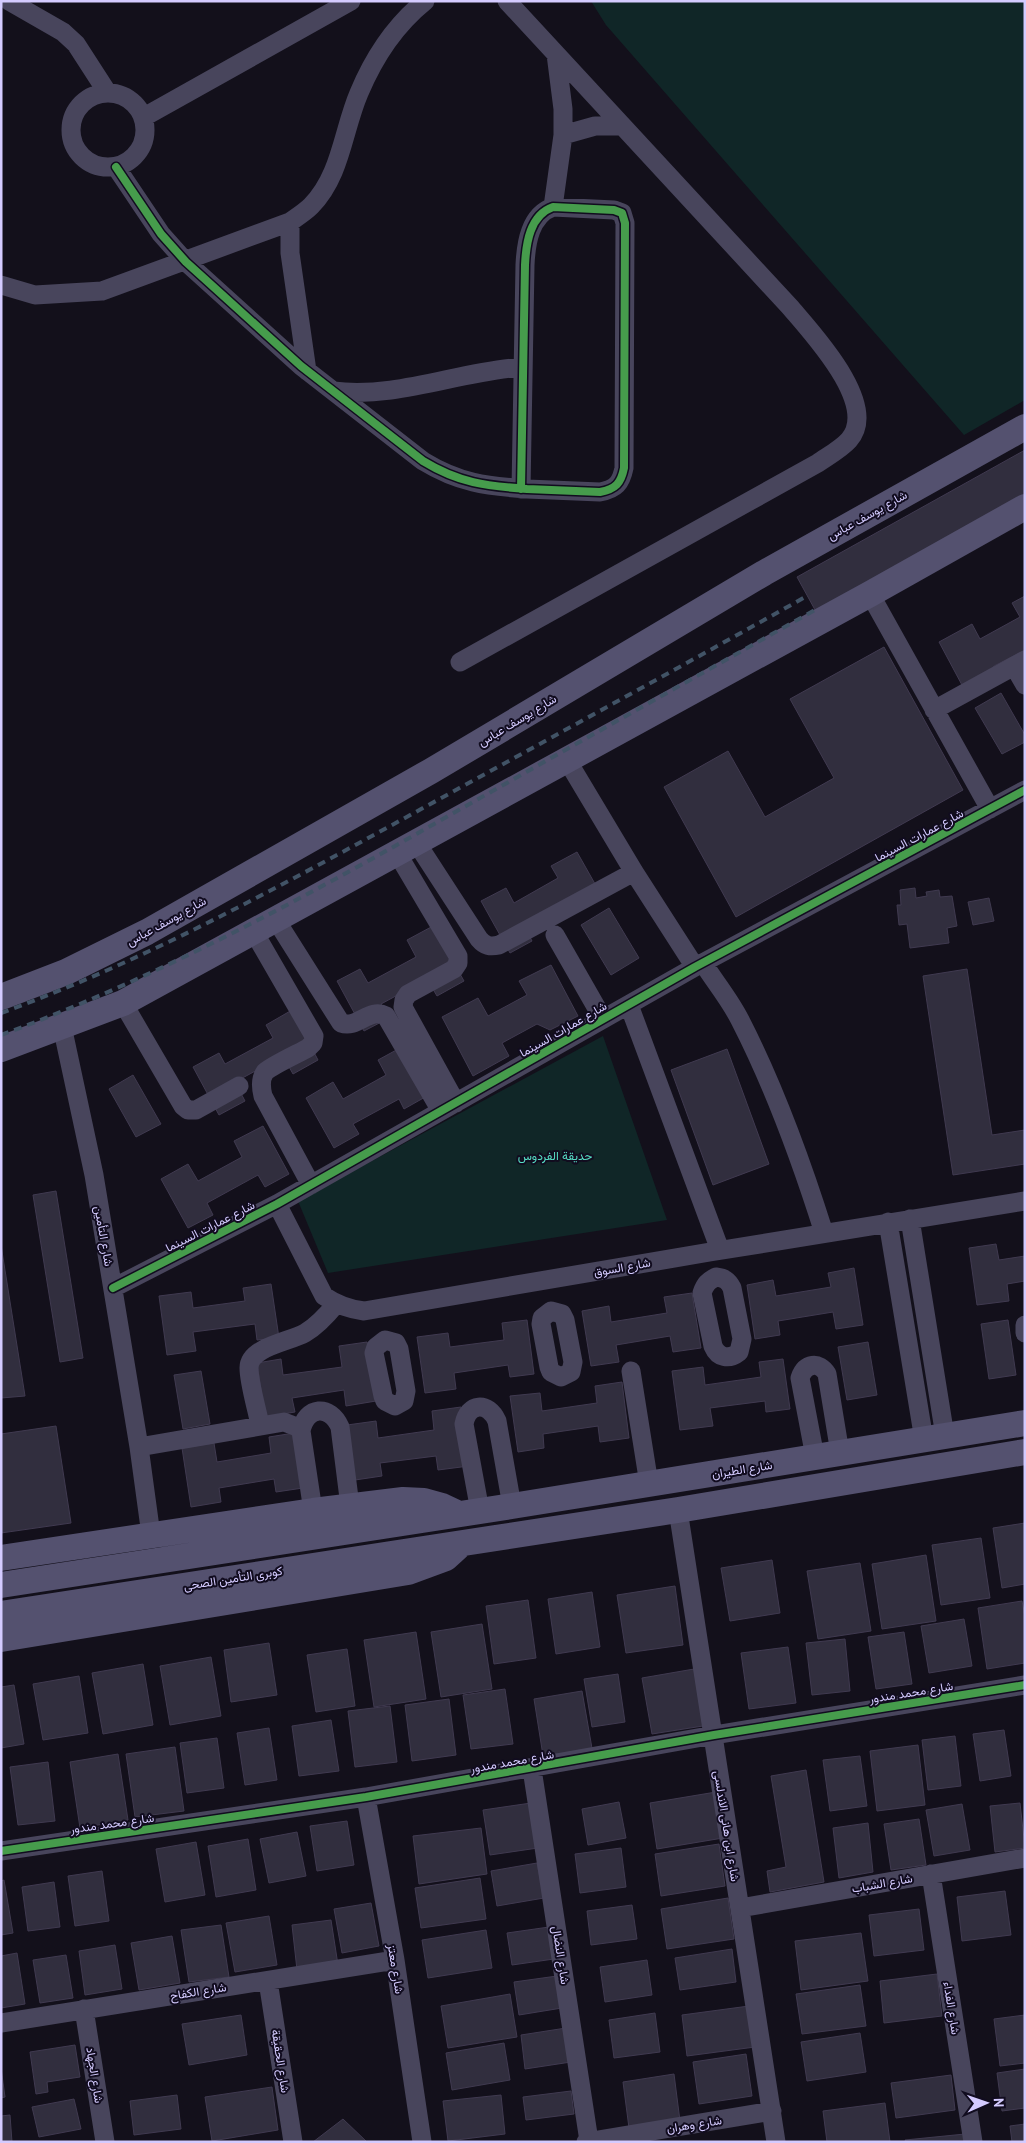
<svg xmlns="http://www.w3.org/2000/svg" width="1026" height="2143" viewBox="0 0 1026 2143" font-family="'PT Sans',Vazirmatn,sans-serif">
<rect width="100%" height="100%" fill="#13101b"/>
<path fill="#102627" d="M591,1H1025V400L964,435L606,25Z
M603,1036L667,1220L328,1273L298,1201Z"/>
<path fill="#312e3e" stroke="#403a50" d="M1025,450V516L825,628L797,577Z
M1025,596V650L994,666L970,700L939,642L972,624L980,639L1020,617L1012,603Z
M884,647L963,790L736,917L664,787L728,751L765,817L834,778L790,699Z
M1001,693L1025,735V742L1002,754L975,708Z
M577,852L603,898L523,924L532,941L510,953L481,901L506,888L514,903L558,878L551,866Z
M915,888L916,898L927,896L926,892L939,890L940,897L952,896L957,926L947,928L949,943L910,948L907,924L899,925L897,905H901L900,890Z
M989,898L994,921L973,925L968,902Z
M609,908L639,958L611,975L581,925Z
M433,926L464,981L437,996L427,979L381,1004L389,1018L364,1031L337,981L360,969L368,983L416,957L407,940Z
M551,965L578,1016L550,1030L537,1024L502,1043L509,1056L473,1076L442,1017L478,998L488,1016L527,995L519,981Z
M967,969L992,1135L1025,1130V1164L953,1175L923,976Z
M292,1010L318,1060L293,1074L283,1056L235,1082L245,1101L219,1115L193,1067L219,1053L225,1064L273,1038L266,1025Z
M400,1048L427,1096L404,1109L399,1099L353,1124L359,1134L334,1148L306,1098L333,1082L343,1099L386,1075L378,1060Z
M727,1049L769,1164L713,1185L671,1070Z
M133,1075L161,1124L136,1137L109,1089Z
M263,1126L289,1174L265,1187L258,1175L207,1203L213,1215L188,1228L161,1179L188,1164L198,1181L242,1157L234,1141Z
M56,1191L83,1358L60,1362L33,1195Z
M996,1244L999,1260L1025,1256V1281L1007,1284L1009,1301L977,1305L969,1248Z
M1,1245L25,1396L1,1398Z
M854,1268L863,1325L836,1329L833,1312L778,1321L780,1335L755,1339L747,1285L773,1280L776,1296L831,1287L828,1273Z
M271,1284L279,1338L257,1340L255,1324L193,1332L196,1351L167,1355L159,1296L191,1292L193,1308L245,1301L243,1288Z
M692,1293L701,1348L673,1352L670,1336L616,1345L619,1362L591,1366L582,1311L609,1306L611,1322L667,1313L664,1297Z
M527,1320L534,1374L510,1377L508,1365L454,1373L456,1389L425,1393L417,1337L448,1333L450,1347L504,1340L502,1323Z
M1008,1320L1016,1375L989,1379L981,1324Z
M367,1342L376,1401L346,1406L344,1390L292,1398L295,1412L265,1417L257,1363L281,1359L283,1375L342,1367L339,1346Z
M868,1342L877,1395L847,1400L838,1347Z
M783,1359L790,1409L766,1412L765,1401L710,1408L713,1426L680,1430L672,1371L703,1367L705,1385L761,1377L759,1362Z
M201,1371L210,1424L183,1429L174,1375Z
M622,1382L629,1438L600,1442L598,1426L543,1434L544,1448L518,1452L510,1396L540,1393L542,1411L597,1403L595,1386Z
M461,1407L469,1466L438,1470L436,1456L380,1463L382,1476L355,1480L347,1425L376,1421L378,1438L434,1430L432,1411Z
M56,1426L71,1523L1,1533V1434Z
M294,1433L303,1488L276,1492L274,1479L219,1488L221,1502L191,1507L182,1448L214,1443L217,1462L271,1453L269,1437Z
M1025,1523V1584L1002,1588L993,1528Z
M981,1538L990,1598L941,1605L932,1545Z
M926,1555L936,1621L882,1629L872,1564Z
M772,1560L780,1613L730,1621L721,1568Z
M860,1563L871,1631L818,1639L807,1571Z
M675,1586L683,1645L626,1653L617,1595Z
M592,1592L600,1647L556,1654L548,1599Z
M528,1600L536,1658L494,1664L486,1606Z
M1022,1601L1025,1617V1663L987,1669L978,1608Z
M964,1619L972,1666L929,1673L921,1626Z
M482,1624L492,1689L441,1697L431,1632Z
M416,1632L426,1699L374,1707L364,1640Z
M904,1632L912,1684L876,1689L868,1637Z
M845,1639L850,1691L812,1695L806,1643Z
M269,1643L277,1695L231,1702L224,1650Z
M788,1647L796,1703L749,1709L741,1653Z
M347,1649L355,1706L316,1712L307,1655Z
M211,1657L221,1716L170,1725L160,1666Z
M143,1664L153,1725L103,1734L92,1673Z
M694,1669L703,1726L652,1734L642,1678Z
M618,1674L625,1722L592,1727L584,1679Z
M79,1676L88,1733L43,1740L33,1684Z
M14,1685L24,1744L1,1748V1687Z
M505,1689L513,1744L471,1749L463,1695Z
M582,1691L593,1754L544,1762L534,1699Z
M449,1699L456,1755L412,1761L405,1705Z
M390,1706L397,1762L355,1767L348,1711Z
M331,1720L339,1771L299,1776L292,1726Z
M269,1728L277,1780L245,1785L237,1733Z
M1004,1730L1011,1776L980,1781L973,1734Z
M955,1736L961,1786L928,1790L922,1740Z
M217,1738L224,1788L187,1793L180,1743Z
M918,1745L925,1805L877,1811L870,1751Z
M175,1747L184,1811L135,1817L126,1754Z
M118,1754L128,1820L80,1828L70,1762Z
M860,1756L867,1806L830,1811L823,1760Z
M48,1762L55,1821L18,1825L10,1767Z
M806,1770L824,1882L770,1892L767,1871L786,1867L771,1776Z
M716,1792L723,1838L657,1849L650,1803Z
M619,1802L626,1838L588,1845L582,1809Z
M531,1803L538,1848L490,1855L483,1810Z
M1020,1803L1025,1848L995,1852L990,1806Z
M962,1804L970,1850L934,1856L926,1810Z
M919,1819L926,1865L891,1870L884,1824Z
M347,1821L354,1865L317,1871L310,1826Z
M868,1823L873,1872L839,1878L833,1828Z
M481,1828L487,1874L419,1884L413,1836Z
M297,1832L306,1876L269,1883L260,1839Z
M248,1839L256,1890L216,1897L208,1846Z
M196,1842L205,1895L165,1902L156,1849Z
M719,1844L725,1886L661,1896L655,1854Z
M621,1848L626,1887L580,1893L575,1854Z
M537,1863L544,1898L497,1906L491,1871Z
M102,1871L109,1921L75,1926L68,1876Z
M480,1878L486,1919L421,1928L415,1888Z
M4,1880L13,1933L1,1935V1881Z
M54,1882L60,1927L28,1931L22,1887Z
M1005,1891L1011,1935L962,1941L957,1897Z
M728,1898L734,1939L667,1949L661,1909Z
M371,1903L379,1946L342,1953L334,1909Z
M632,1905L637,1939L591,1945L587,1911Z
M919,1909L924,1950L874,1956L869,1915Z
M269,1916L277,1965L235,1972L226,1923Z
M331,1920L338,1965L297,1970L292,1925Z
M221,1925L229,1977L189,1982L181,1930Z
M549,1927L554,1959L512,1965L507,1933Z
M486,1930L492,1968L428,1978L422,1940Z
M861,1933L868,1981L801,1990L795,1941Z
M172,1936L180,1983L139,1990L131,1943Z
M115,1945L122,1989L85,1995L79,1951Z
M732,1949L736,1982L680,1990L675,1958Z
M17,1953L25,2004L1,2008V1956Z
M66,1955L73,1998L40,2003L33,1960Z
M647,1960L652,1995L605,2002L600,1967Z
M937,1974L942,2016L884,2023L880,1981Z
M557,1976L562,2008L519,2015L514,1982Z
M860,1985L866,2026L802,2034L796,1994Z
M510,1994L517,2037L448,2048L441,2006Z
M749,2006L755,2047L687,2056L682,2015Z
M655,2013L660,2052L614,2058L609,2020Z
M241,2015L247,2055L189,2065L182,2024Z
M1025,2015V2063L1000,2066L994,2019Z
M566,2028L571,2062L525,2069L521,2035Z
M860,2033L866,2072L807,2081L801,2042Z
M504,2043L510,2080L452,2090L446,2053Z
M75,2045L80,2077L47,2082L48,2092L36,2094L30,2052Z
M746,2054L752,2096L699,2104L693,2062Z
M1,2068L5,2097L1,2098Z
M1025,2069V2108L1002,2111L997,2073Z
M674,2074L680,2121L629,2128L623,2082Z
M951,2075L955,2110L896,2118L891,2083Z
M272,2087L278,2130L212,2141L205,2097Z
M571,2091L574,2114L526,2120L523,2097Z
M177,2095L181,2129L134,2135L130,2101Z
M501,2095L505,2134L448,2141L443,2101Z
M74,2099L81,2129L39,2137L32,2107Z
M885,2103L890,2142H827L823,2111Z
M10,2115L12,2142H1V2116Z
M343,2119L367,2142H313Z
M1025,2124V2142H1012L1010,2126Z
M965,2134L966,2142H906L905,2140Z"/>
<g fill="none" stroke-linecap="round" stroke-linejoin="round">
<path stroke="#48455c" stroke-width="19" d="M9,1L63,32L76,44L107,92
M71 130a37 37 0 1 1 74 0a37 37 0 1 1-74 0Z
M144,117L351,1
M563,135L595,126H622
M116,167L161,234L186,262L301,366L423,461C459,483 486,486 527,489L600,492C616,489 621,483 624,468L625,223L622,213L614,210L553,207C530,215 526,243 525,265L521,489
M553,207L563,135V109L556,54
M290,222V253L307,371
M1,285L35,295L102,291L290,222C297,217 305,212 311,206C341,176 343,130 359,93C374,57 394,26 425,1
M333,391C398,399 459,371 523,367
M870,594L990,809
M460,662L818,463C828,456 841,449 849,440C880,405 812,333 790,307L507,1
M1014,666L1025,685
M934,710L1025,660
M567,760L634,872L695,967
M416,842L479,939C485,946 490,947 499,945L634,872
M397,853L458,956V963L454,969L408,994L404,1000L403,1007L456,1103
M276,920L341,1023C358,1029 369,1007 386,1016L441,1111
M254,932L314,1036L313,1043L308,1048C299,1053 271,1066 265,1072C260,1079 261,1088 263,1096L311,1185
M555,935L603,1019
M703,963C715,982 730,1000 740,1020C775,1088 801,1160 824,1233
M123,1003L183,1106L188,1110H196L239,1086
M629,1005L720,1250
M62,1026L94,1175L139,1447L151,1535
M277,1204L324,1296C337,1305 348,1309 364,1311L710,1252L1025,1201
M910,1219L945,1436
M888,1222L924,1440
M716,1277C724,1278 728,1280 732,1288L742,1339L739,1352C729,1360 718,1358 713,1346L702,1293C705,1284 708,1281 716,1277Z
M113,1288L277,1204L695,967L1025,790
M551,1311L562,1314L565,1320L573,1362L571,1372L561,1377L551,1372L549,1367L541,1324L542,1318Z
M1025,1325V1333
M385,1340L396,1343L399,1349L406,1391L404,1401L395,1406L385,1401L383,1396L374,1353L376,1347Z
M631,1371L649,1484
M260,1425C257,1409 249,1383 249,1368C249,1347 289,1342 305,1333C317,1326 327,1315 336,1304
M139,1447L284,1422L297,1427L301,1431
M815,1457L800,1378C805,1363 819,1361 827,1374L840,1453
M678,1510L776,2142
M313,1511L301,1431C306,1406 330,1404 340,1427L350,1506
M480,1511L464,1424C468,1403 488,1401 497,1421L512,1506
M532,1769L589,2141
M366,1797L395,1960L422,2142
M1,1851L366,1797L714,1735L1025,1685
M931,1874L973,2142
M740,1908L1025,1858
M268,1981L293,2142
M84,2009L105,2142
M1,2023L395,1960
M586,2142L772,2111"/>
<path stroke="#54516f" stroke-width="26" d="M1,997L66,972L147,932L431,771L764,573L1025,427
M1,1049L123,1003L870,594L1025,507
M1,1558L313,1511L403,1500L424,1501L442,1506L459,1514
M1,1585L512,1506L1025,1423
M1,1614L678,1510L1025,1452
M1,1639L408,1572L446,1558L457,1548"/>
<path stroke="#415366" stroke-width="4" stroke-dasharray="8 6" stroke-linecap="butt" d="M1,1013C142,962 273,890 403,819C538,745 673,671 807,596
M1,1035C160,977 309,895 457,811C576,744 695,677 815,610"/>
<defs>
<path id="cycleway" d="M116,167L161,234L186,262L301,366L423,461C459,483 486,486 527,489L600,492C616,489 621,483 624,468L625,223L622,213L614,210L553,207C530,215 526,243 525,265L521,489
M113,1288L277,1204L695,967L1025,790
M1,1851L366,1797L714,1735L1025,1685"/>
</defs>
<use href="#cycleway" stroke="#110c1f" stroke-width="11"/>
<use href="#cycleway" stroke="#469c4c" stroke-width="8"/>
</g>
<g text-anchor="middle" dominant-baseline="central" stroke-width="4" stroke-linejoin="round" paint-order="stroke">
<g font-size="12" fill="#d4cbff" stroke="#110c1f">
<text transform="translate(867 515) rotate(-29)">شارع يوسف عباس</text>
<text transform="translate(517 720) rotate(-31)">شارع يوسف عباس</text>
<text transform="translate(919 835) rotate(-28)">شارع عمارات السينما</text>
<text transform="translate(166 921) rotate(-29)">شارع يوسف عباس</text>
<text transform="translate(563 1029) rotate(-30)">شارع عمارات السينما</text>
<text transform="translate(210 1226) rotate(-27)">شارع عمارات السينما</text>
<text transform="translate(104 1236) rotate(80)">شارع التأمين</text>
<text transform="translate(622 1267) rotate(-10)">شارع السوق</text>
<text transform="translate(742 1469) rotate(-9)">شارع الطيران</text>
<text transform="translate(233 1578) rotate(-9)">كوبرى التأمين الصحى</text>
<text transform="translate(911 1692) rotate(-9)">شارع محمد مندور</text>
<text transform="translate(512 1761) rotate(-10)">شارع محمد مندور</text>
<text transform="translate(112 1823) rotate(-8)">شارع محمد مندور</text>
<text transform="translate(727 1826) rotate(81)">شارع ابن هانى الاندلسى</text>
<text transform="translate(882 1883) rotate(-10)">شارع الشباب</text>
<text transform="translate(561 1955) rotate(81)">شارع النضال</text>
<text transform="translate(396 1969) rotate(81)">شارع معتز</text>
<text transform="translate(198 1991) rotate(-9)">شارع الكفاح</text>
<text transform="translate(952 2008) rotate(81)">شارع الفداء</text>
<text transform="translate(281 2061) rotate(81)">شارع الحقيقة</text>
<text transform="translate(95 2075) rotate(81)">شارع الجهاد</text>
<text transform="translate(694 2124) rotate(-9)">شارع وهران</text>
</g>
<g font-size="12" fill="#57dfc6" stroke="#110c1f">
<text x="555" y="1155">حديقة الفردوس</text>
</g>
</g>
<rect width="1026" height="2143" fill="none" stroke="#d4cbff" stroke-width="5"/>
<g transform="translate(986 2103) rotate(88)" stroke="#110c1f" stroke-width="4" paint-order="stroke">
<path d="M0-4L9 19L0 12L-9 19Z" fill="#d4cbff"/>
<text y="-8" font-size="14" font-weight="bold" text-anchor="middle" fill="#d4cbff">N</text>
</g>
</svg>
